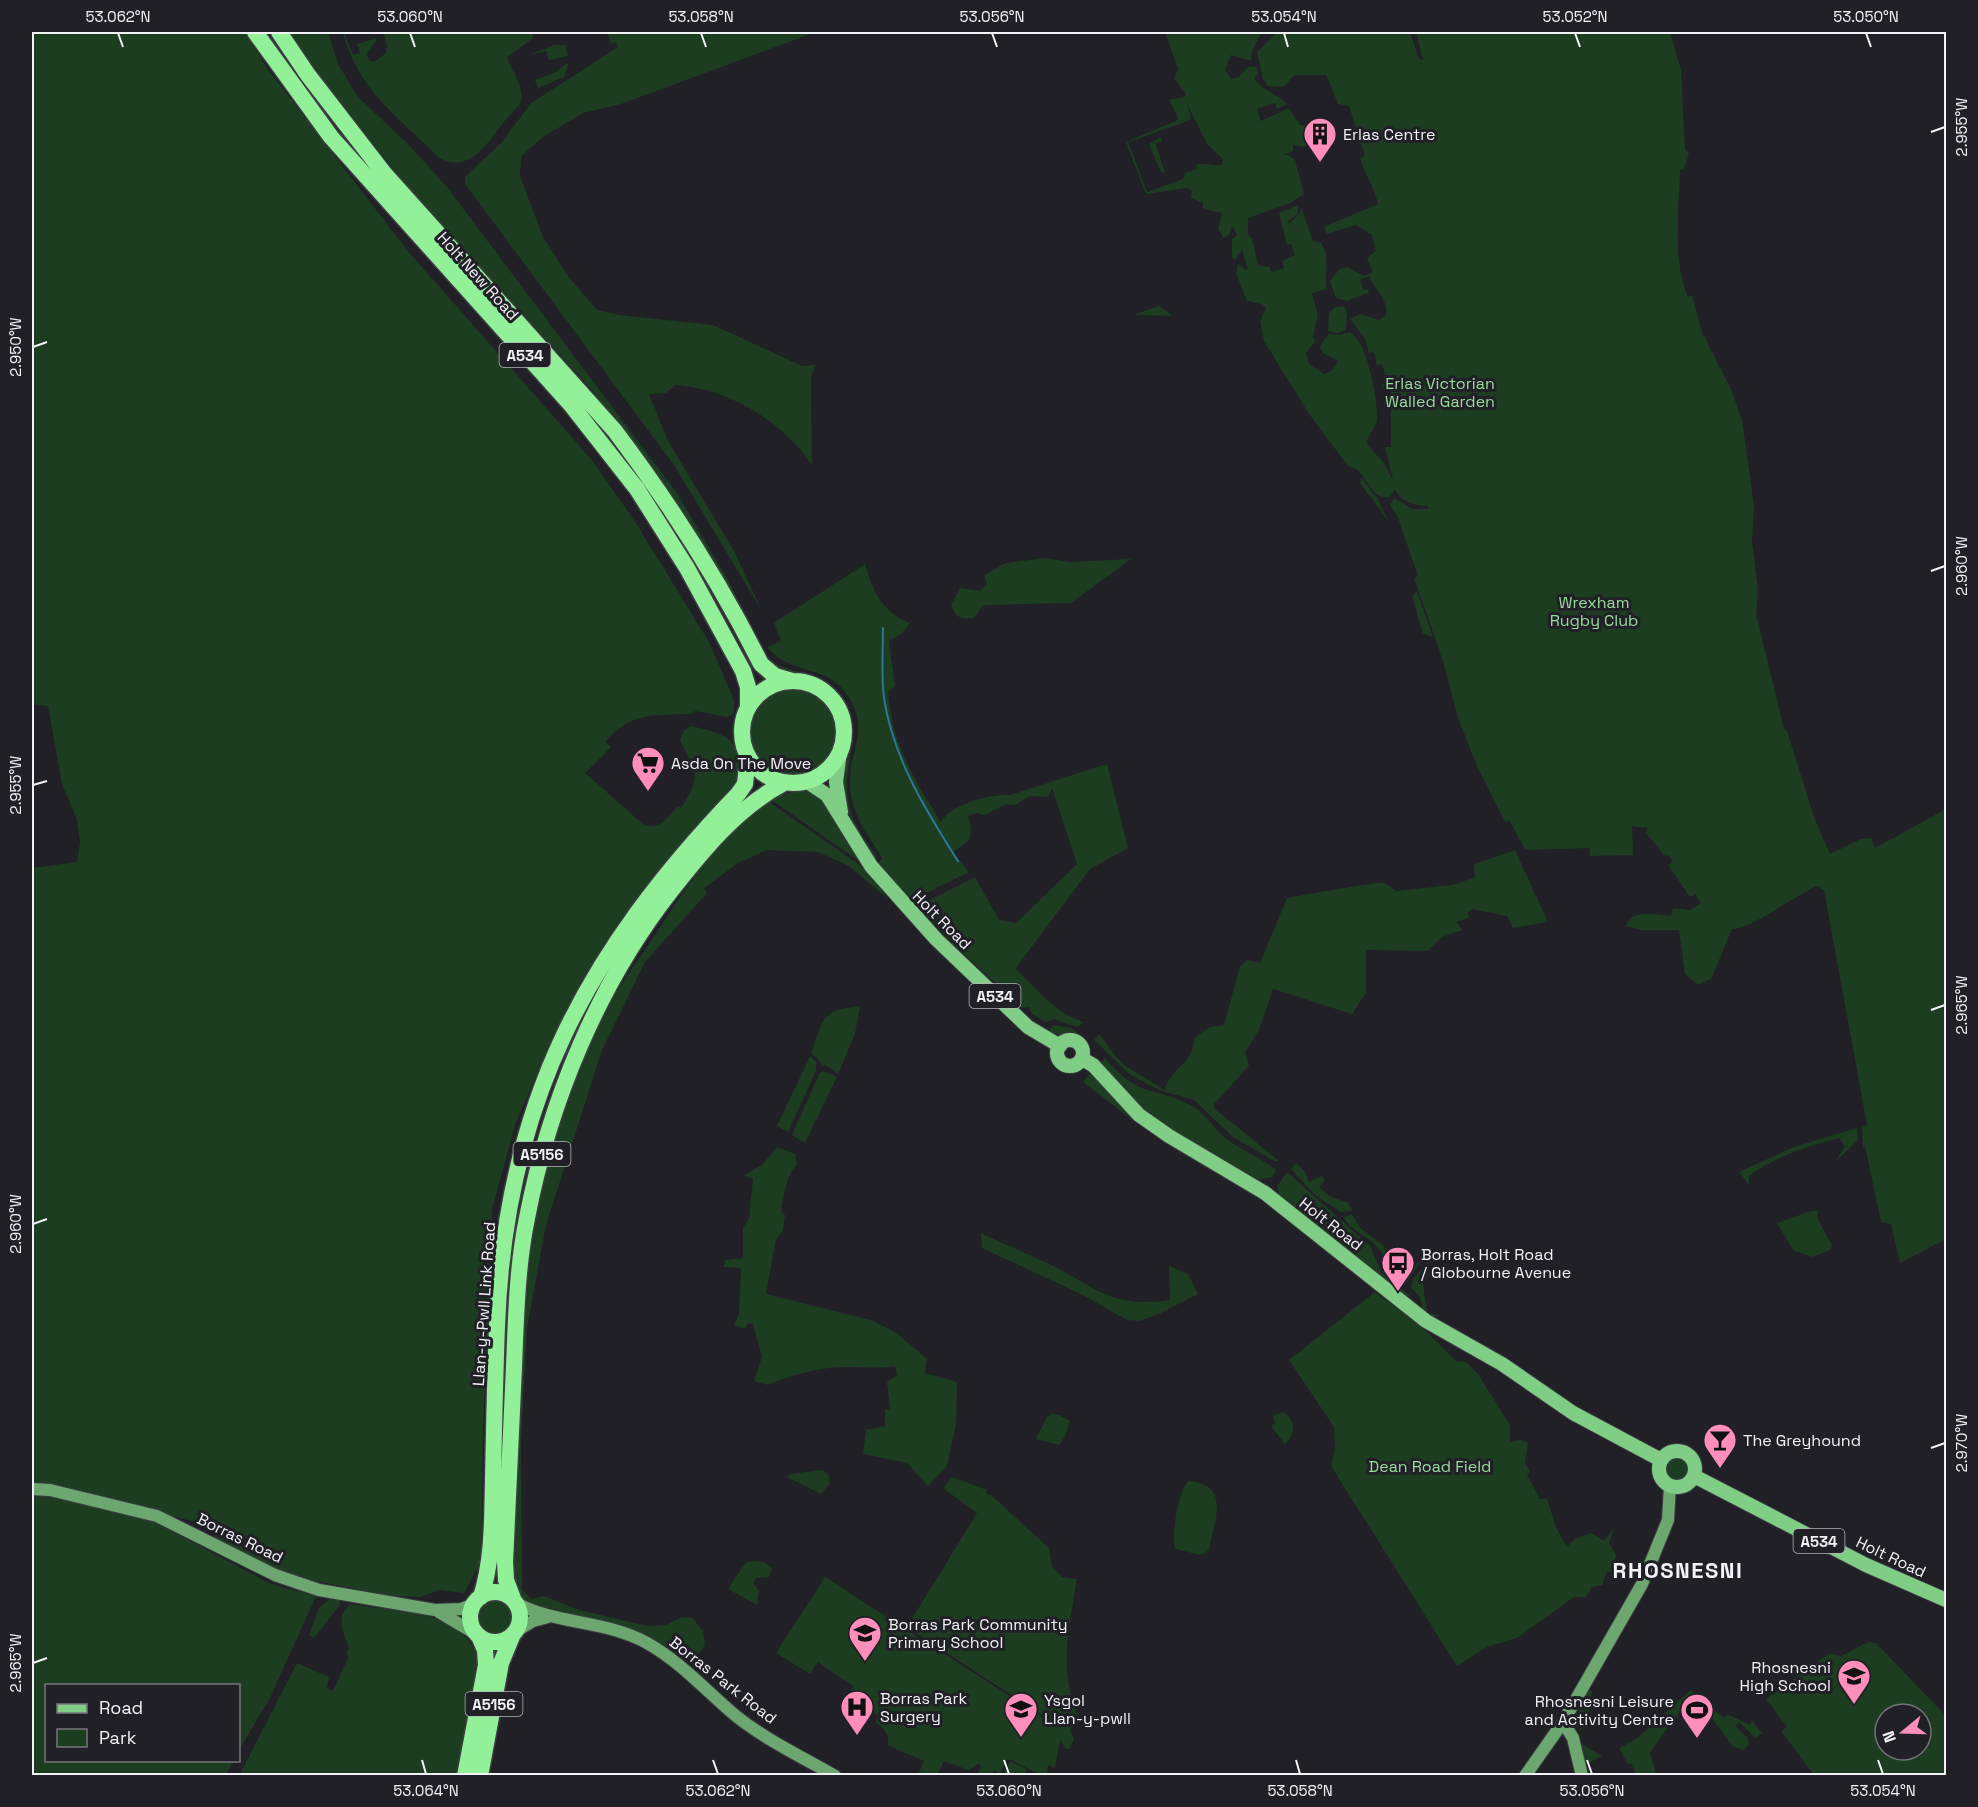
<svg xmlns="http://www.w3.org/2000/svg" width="1978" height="1807" viewBox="0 0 1978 1807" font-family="'Space Grotesk',sans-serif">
<rect width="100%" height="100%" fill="#212027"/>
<path fill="#1c3d1f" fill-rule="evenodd" d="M32,32H245L267,68L407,250L591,459L634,520L709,642L734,700V714L727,717L695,711L691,714C654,715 631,712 605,742L611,747L585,773L644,825C661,829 667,818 678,806L681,808C703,773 696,775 680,740L684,730L691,726C730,734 749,744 736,787L597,958L551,1042L516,1122L492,1209L483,1432L481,1562L464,1593L439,1590L420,1597L393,1596L304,1579L265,1565L218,1540L211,1530L199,1523L81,1492L32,1485V868L77,862L80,842L77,820L62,784L48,706L32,704Z
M289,32H328L338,64L358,97L409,145L447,187L677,493L727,578L767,656L670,493L592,390L411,191L314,70Z
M343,32H352L345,35L353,55L360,53L357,44L376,38L377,40L367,53L369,61L374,62L386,53L387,46L383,32H534L532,39L507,57C511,69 525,88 521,101C519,107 508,116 504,122C487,144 469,174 439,158C398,116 358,91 343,32Z
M607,32H816L621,104L583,113L543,137L521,156L520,176L543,237L569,277L597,310L619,315L713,325L802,366L816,365L811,375L812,465C782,421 728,388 675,385L666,393L649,394L667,439L734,551L762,611L674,465L465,184V177L501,143L531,103L618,47L616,42L611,44Z
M1165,32H1262L1252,51L1251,61L1231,55L1225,70L1231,79L1239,77L1249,66L1257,67L1258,74L1254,78C1263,92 1276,92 1287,104L1277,109L1275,103L1257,109L1261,121L1289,108L1300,125L1308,126L1320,120L1324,133L1310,140L1305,147L1293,145V151L1283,155H1288L1295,160L1304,194L1290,203L1248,218V235L1252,238L1258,265L1269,267L1272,272L1284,268L1282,261L1295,255L1291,244L1287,245L1279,213L1298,205V214L1288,221L1289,224L1300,213L1301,207L1313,241L1321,243C1331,257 1324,273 1327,289L1312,293L1318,315L1313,336L1315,342L1306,353L1309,364L1324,374L1331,371L1338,361L1323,353L1320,347L1328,334L1341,335L1350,332C1367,341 1378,400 1377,419C1377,429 1367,434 1367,444L1383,462L1393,480L1385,447H1391V391H1384L1381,384L1387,382L1382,364L1377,365L1374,352L1369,353L1365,339L1350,319L1360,314L1379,320L1386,315C1388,298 1374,289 1369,276L1360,280L1364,290L1369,289L1368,293L1347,301L1336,298L1330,281L1339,270L1348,267L1364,276L1373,272L1367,258L1376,251L1372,235L1356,225L1327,234L1324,227L1378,204C1374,187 1365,175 1360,158L1365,156L1349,106L1338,104L1326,75H1295L1283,87L1268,86L1263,79L1257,52L1277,32H1410L1419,59L1423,60L1416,32H1670L1681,70L1685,150L1689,153L1684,169L1680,170C1679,210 1672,259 1688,297L1692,295L1702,332L1731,389L1742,420L1754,506L1752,541L1758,591L1756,614L1784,729L1787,731L1814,817L1830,854L1861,839L1871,838L1875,848L1946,809V1239L1900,1263L1891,1224L1881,1222L1865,1146L1863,1147L1862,1127L1867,1125L1824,890L1817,886C1796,895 1751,929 1732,929L1711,979L1698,985L1685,974L1679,930H1640L1626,926C1632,908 1656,915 1671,916L1673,908L1690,910L1701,903L1695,894L1690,897L1668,865L1673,861L1668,855L1665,856L1646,833L1648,828L1632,826L1633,855L1590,856V848L1525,850L1510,821L1505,822L1477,766L1458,718L1443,661L1414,578L1418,576L1398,518L1390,505L1394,498L1413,509H1428V506C1416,506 1400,502 1395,489L1389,498L1382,497L1375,493L1358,470L1348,466L1309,414L1264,341L1260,321L1266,308L1261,304L1247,301L1236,273L1238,264L1246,270L1248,269L1242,250L1235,260L1232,258V239L1237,236L1234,228L1231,227L1230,234L1224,238L1218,229L1222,213L1203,209V203L1191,198L1192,190L1187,188L1146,194L1126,142L1176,121L1178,118L1169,100L1184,97L1186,94L1174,79L1178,69ZM1187,104L1207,144L1223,159L1222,165C1215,167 1206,162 1196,165L1197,169L1185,173L1183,179L1147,192L1128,142L1188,121L1191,118Z
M554,45H565L568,56L549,60L546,51L529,55Z
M569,62L564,77L538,88L535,80L552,74Z
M1161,137L1162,141L1155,143L1165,172H1161L1149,144Z
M1159,306L1173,316L1133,315Z
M1344,306L1347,313L1346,330L1337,333L1328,331L1329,313L1335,307Z
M1361,477L1377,498L1389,522L1360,483Z
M1045,558L1070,562L1131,559L1071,603L983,605L974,618C960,619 956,618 951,605L960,588L980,591L987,584L984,575L1006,563Z
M865,564C873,591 882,612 910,623L901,634L889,641L895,686L888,692C890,728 903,759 921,790C927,801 936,811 940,823C951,804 989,794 1010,795L1107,764L1128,848L1090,869L1015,969C1038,988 1053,1013 1084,1022L1077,1027L1054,1019L1046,1022L1032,1014L1029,1007L1022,1008L948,939L918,906L975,877L999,920L1016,923L1077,864L1052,788L1048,797L1030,796L1015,805L1007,804L984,815L976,813L968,816C974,837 971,841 953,852L969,872L910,901L878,863L882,859L880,854C866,832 850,811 850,783C849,751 869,732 850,699C828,662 792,677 767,647L781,641L774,623Z
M1417,591L1433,637L1423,634L1412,596Z
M773,662C794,675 823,672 839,692C866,725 842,763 848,800C851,822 865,839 877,857L875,860C860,836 844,814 842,785C841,753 860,724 837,695C821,676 791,678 771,664Z
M749 732a44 44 0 1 1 88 0a44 44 0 1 1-88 0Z
M803,788L821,796L866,866L770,799Z
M768,801L868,871L887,898L849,866L818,852L767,850L738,863L704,888L707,893L645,962L602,1050L546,1225L527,1328L521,1440L522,1590L531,1599L544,1596L579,1610L647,1626L666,1625L682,1617L692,1618L703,1631L705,1644C699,1657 691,1660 678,1657L621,1627L576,1615H558L521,1600L510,1567C520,1384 514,1192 598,1024C614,991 637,963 657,932C688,884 721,836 768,801Z
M1515,850L1548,922L1513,928L1507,916L1472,909L1467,913L1470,917L1457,922L1462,930L1442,937L1428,951L1366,950V993L1352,1014L1273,989L1259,1030L1245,1052L1249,1066L1214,1104V1108L1278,1160L1276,1162L1233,1137L1194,1100L1159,1090L1129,1074L1094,1040L1099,1034C1107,1043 1114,1056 1123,1064C1135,1073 1153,1081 1164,1090C1176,1062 1191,1067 1195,1037L1210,1027L1224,1025L1240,967L1247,960L1260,963L1287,898C1301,896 1378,881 1385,883C1389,885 1393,889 1396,891L1453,885L1475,877L1474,864Z
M860,1006L855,1034L838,1074L825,1065L821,1066L820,1061L811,1053C825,1017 820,1011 860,1006Z
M1053,1025L1071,1028L1078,1033L1058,1035L1049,1032Z
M810,1056L816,1062V1071L788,1132L777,1126Z
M1105,1058C1138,1098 1154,1086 1192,1106C1206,1114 1213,1128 1225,1138C1241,1150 1260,1157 1276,1170L1272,1177L1258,1180L1149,1117L1100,1063Z
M823,1071L837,1077L805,1143L792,1135L819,1074Z
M1089,1074L1096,1078L1137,1120L1135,1122L1083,1082Z
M1857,1128L1858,1140L1836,1161L1845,1146L1839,1138C1809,1145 1773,1158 1749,1176V1185L1739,1172L1794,1147Z
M777,1147L795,1154L797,1164C786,1177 784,1193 781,1211L785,1215L783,1230L776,1239L766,1294L874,1321L896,1333L927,1359L925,1373L957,1382L956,1424L947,1466L928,1486L907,1463L863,1454L866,1430L885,1426V1410L890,1409L887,1382L897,1375L895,1366C880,1369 868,1367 852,1367C826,1366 791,1374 768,1385L754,1381L762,1357L753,1324L748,1323L745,1329L734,1325L739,1313L741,1268L724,1267L725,1260L743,1258V1228L749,1218L753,1179L744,1175L762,1165Z
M1296,1163L1305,1172L1309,1182L1322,1176L1325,1181L1319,1186C1327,1197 1337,1199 1349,1203L1352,1211L1340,1212L1314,1194L1291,1169Z
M1287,1172L1370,1246L1381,1272L1410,1295L1406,1298L1371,1268L1368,1269L1280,1196L1277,1186Z
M1811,1211H1818L1817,1218L1832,1245L1830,1250L1813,1257L1794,1251L1777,1223Z
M1352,1214L1360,1228L1384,1246L1388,1264L1397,1274L1409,1275L1423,1256L1430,1254L1419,1264L1407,1282H1402C1382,1267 1389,1261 1378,1248C1367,1235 1353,1233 1343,1217Z
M981,1233C1003,1244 1027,1253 1049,1264C1096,1287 1112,1309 1170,1300L1169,1266L1188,1274L1198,1294L1159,1314L1140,1321L1127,1320L1083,1295L982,1248Z
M1426,1264L1428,1276L1422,1277L1427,1313L1440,1315L1431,1318L1423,1313L1420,1297L1411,1288L1413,1279Z
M1375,1292L1424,1329L1456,1361L1466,1362L1478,1374L1510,1425V1442L1521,1440L1528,1443L1525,1463L1530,1471L1527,1475L1540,1499H1547L1556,1527L1567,1547L1575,1539L1591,1533L1604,1541L1614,1528L1609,1543L1616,1555L1614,1562L1620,1567L1617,1576L1607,1571L1602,1585L1592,1587L1586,1597H1574L1517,1638L1487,1647L1457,1666L1331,1466L1335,1449L1334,1427L1289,1360Z
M1283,1412C1296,1420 1296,1435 1285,1444L1271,1426L1275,1423L1273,1416Z
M1052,1414L1059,1415L1070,1421L1065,1436L1059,1445L1036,1439L1047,1417Z
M1666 1469a11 11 0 1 1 22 0a11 11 0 1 1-22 0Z
M823,1470L829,1476L830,1483L821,1494L787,1477L790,1474Z
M952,1477L987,1490L986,1494L991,1495L1049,1548L1052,1567L1062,1577L1077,1579C1069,1628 1058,1669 1078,1717L1070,1730L1074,1739L1070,1749H1066L1060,1740L1055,1768L1048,1765L1047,1775H1041L1011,1760H1007L1000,1774L994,1770L991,1775H977L981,1766L978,1764L968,1770L944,1761L937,1775H918L924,1761L887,1745C891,1734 883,1729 876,1722L878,1716L873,1712H864V1702L861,1698L856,1699L850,1696L853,1686L818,1662L810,1674L776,1653L825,1577L1047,1720L1048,1724V1719L907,1627L977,1513L943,1488Z
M1188,1481C1232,1484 1214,1521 1209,1550L1201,1555L1175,1549C1172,1531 1177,1496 1188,1481Z
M32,1493L48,1494L157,1523L271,1584L316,1596L270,1698L239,1750L238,1686H46V1760L233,1761L226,1775H32Z
M753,1561L763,1562L772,1568L769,1577L756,1578L753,1583L759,1591L757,1605L728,1589L746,1562Z
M331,1598L339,1599L340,1605L314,1638L309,1635L319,1608Z
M478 1618a18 18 0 1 1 36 0a18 18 0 1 1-36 0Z
M351,1604C397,1613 464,1607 480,1663L457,1775L239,1776L297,1663L329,1677L327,1688L333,1691L349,1656L346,1654L349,1647C342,1633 336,1613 351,1604Z
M1868,1642L1876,1643L1946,1716V1775H1814L1781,1731L1787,1727L1766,1699L1830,1653L1841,1656ZM1885,1714H1921V1750H1885Z
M1588,1690L1592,1691L1589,1712L1580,1733L1579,1713Z
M1691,1690L1701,1697L1680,1711L1650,1752L1656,1775H1636L1631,1763L1628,1764L1619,1748L1636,1739Z
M1700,1701L1725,1718L1727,1714L1750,1725L1752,1721L1762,1733L1755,1738L1739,1722L1735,1726L1748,1738L1749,1745L1743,1750L1732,1746Z
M1582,1744L1602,1756L1585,1765Z
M1010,1761L1027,1769L1024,1775H1003Z"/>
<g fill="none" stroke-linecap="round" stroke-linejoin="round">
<path stroke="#2c7697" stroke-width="2" d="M883,628C883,651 881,675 884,698C893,758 926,811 958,861"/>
<defs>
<path id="secondary" d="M32,1489L50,1490L157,1516L275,1575L319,1590L435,1610L461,1609L475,1604
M516,1603C557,1625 606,1620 647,1643C681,1662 707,1692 736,1716C766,1740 802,1757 835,1776
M439,1612L476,1634
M515,1632L533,1621L548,1617
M1563,1722L1573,1738L1582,1776
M1525,1776L1563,1722L1642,1584L1668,1520L1670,1486"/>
<path id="primary" d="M840,752L836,782L841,812
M806,781L827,795L871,866L936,939L1028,1027L1060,1046
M1057 1053a13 13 0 1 1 26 0a13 13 0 1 1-26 0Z
M1082,1059L1093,1065L1139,1115L1169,1136L1265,1193L1426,1321L1502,1364L1573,1413L1661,1460
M1659 1469a18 18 0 1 1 36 0a18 18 0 1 1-36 0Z
M1694,1476L1866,1565L1946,1600"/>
<path id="highway" d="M255,32L331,137L572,406L637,489L687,568L743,671L748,687V706
M279,32L308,75L383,172L615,431C670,504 720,582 761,664L775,676L792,681
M742 732a51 51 0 1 1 102 0a51 51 0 1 1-102 0Z
M470 1617a25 25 0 1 1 50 0a25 25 0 1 1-50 0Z
M481,1597C493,1559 492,1520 493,1480C494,1429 495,1377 497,1326C505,1103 587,951 738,794L745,784L748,757
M514,1601L506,1580L505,1562C508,1497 511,1432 514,1367C516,1318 517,1266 527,1218C549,1103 598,984 670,892C703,850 737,808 784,783
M465,1776L486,1665L485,1650L479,1636
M480,1776L501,1663L513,1634"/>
</defs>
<use href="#secondary" stroke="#3e3d44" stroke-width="14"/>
<use href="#primary" stroke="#3e3d44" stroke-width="16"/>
<use href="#highway" stroke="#3e3d44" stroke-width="19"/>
<use href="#secondary" stroke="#6ca770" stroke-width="12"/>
<use href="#primary" stroke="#80ce86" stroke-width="14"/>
<use href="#highway" stroke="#92f099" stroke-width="16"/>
</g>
<path fill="none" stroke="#f3f2f8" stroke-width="2" d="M118,33L123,47M410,33L415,47M701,33L706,47M992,33L997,47M1284,33L1288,47M1575,33L1580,47M1866,33L1871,47M1931,132L1945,127M33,347L47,342M1931,571L1945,566M33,785L47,781M1931,1010L1945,1005M33,1224L47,1219M1931,1448L1945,1443M33,1663L47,1658M422,1760L426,1774M713,1760L718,1774M1004,1760L1009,1774M1296,1760L1300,1774M1587,1760L1592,1774M1878,1760L1883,1774"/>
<defs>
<symbol id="building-pin" viewBox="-11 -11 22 30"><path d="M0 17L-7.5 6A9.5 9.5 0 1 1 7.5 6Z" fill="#ff8ebb" stroke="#212027"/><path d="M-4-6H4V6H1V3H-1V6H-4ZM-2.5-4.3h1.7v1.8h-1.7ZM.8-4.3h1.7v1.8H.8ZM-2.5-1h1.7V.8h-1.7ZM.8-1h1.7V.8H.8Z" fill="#111"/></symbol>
<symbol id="supermarket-pin" viewBox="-11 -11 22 30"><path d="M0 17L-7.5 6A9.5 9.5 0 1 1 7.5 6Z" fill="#ff8ebb" stroke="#212027"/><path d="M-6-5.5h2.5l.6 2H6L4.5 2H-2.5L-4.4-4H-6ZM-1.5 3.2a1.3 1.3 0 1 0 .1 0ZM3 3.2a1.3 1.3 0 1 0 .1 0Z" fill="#111"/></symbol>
<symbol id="bus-pin" viewBox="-11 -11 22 30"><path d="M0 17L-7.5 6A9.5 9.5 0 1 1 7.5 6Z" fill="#ff8ebb" stroke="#212027"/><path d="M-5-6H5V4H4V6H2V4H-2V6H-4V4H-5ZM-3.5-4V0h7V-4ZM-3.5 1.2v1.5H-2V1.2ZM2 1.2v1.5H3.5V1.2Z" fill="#111"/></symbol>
<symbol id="bar-pin" viewBox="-11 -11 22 30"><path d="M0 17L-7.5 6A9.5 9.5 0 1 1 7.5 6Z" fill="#ff8ebb" stroke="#212027"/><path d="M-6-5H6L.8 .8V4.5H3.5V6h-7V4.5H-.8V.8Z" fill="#111"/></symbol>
<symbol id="school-pin" viewBox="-11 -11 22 30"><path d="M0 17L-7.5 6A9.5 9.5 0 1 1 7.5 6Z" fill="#ff8ebb" stroke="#212027"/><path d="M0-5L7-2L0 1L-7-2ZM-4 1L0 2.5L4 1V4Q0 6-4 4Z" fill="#111"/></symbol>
<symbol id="hospital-pin" viewBox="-11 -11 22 30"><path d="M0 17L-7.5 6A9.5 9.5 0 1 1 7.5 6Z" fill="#ff8ebb" stroke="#212027"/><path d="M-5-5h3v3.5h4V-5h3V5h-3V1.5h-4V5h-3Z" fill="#111"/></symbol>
<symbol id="stadium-pin" viewBox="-11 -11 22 30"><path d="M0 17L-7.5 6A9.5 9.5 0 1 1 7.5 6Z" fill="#ff8ebb" stroke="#212027"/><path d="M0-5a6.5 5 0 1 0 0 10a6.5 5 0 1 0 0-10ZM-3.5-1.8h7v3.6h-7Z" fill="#111"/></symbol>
</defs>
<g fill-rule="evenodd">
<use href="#building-pin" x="1301" y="115" width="38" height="52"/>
<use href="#supermarket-pin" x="629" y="744" width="38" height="52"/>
<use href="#bus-pin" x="1379" y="1244" width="38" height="52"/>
<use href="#bar-pin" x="1701" y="1421" width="38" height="52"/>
<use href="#school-pin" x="846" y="1614" width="38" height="52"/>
<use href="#school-pin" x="1835" y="1657" width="38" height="52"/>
<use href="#hospital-pin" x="838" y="1688" width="38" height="52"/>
<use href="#school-pin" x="1002" y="1690" width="38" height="52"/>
<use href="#stadium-pin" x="1678" y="1691" width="38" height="52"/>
</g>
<g text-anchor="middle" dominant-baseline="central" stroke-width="6" stroke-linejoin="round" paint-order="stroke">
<g fill="#212027" stroke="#b4b3b9" stroke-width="1.5">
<rect x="499.5" y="343" width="51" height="24" rx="4.5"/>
<rect x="969.5" y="984" width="51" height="24" rx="4.5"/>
<rect x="513.5" y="1142" width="57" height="24" rx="4.5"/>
<rect x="1793.5" y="1529" width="51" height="24" rx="4.5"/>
<rect x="465.5" y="1692" width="57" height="24" rx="4.5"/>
</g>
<g font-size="15" font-weight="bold" fill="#f3f2f8">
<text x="525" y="355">A534</text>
<text x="995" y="996">A534</text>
<text x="542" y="1154">A5156</text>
<text x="1819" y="1541">A534</text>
<text x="494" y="1704">A5156</text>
</g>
<g font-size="16" fill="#f3f2f8" stroke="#212027" text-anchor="start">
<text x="1343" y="134">Erlas Centre</text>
<text x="671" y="763">Asda On The Move</text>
<text x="1421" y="1254">Borras, Holt Road<tspan x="1421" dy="18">/ Globourne Avenue</tspan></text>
<text x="1743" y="1440">The Greyhound</text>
<text x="888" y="1624">Borras Park Community<tspan x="888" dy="18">Primary School</tspan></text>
<text x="1831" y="1667" text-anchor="end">Rhosnesni<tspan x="1831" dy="18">High School</tspan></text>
<text x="880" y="1698">Borras Park<tspan x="880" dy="18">Surgery</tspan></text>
<text x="1044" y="1700">Ysgol<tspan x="1044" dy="18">Llan-y-pwll</tspan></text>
<text x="1674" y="1701" text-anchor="end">Rhosnesni Leisure<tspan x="1674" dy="18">and Activity Centre</tspan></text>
</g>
<g font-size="16" fill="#f3f2f8" stroke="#212027">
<text transform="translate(478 276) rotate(48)">Holt New Road</text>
<text transform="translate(942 920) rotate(45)">Holt Road</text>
<text transform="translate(1331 1224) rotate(38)">Holt Road</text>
<text transform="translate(484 1304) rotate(-86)">Llan-y-Pwll Link Road</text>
<text transform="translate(240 1538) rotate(26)">Borras Road</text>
<text transform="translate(1891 1557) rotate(25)">Holt Road</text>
<text transform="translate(723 1680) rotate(38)">Borras Park Road</text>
</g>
<g font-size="16" fill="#96de9a" stroke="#212027">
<text x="1440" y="383">Erlas Victorian<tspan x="1440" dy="18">Walled Garden</tspan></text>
<text x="1594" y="602">Wrexham<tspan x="1594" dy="18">Rugby Club</tspan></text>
<text x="1430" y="1466">Dean Road Field</text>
</g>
<g font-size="22" font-weight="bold" letter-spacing="1.5" fill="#f3f2f8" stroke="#212027">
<text x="1678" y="1570">RHOSNESNI</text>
</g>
</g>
<rect width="1978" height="1807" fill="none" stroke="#212027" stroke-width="66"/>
<rect x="45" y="1684" width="195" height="78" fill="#212027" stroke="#75747b" stroke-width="1.5"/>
<rect x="57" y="1704" width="30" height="9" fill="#80ce86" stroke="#75747b" stroke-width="1.5"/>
<text x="99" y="1714" font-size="18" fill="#f3f2f8">Road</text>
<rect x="57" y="1729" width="30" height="18" fill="#1c3d1f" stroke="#75747b" stroke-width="1.5"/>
<text x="99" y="1744" font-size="18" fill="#f3f2f8">Park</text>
<g transform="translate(1903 1732) rotate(251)"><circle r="28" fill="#212027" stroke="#75747b" stroke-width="1.5"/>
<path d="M0-4.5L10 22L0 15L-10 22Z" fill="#ff8ebb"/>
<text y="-9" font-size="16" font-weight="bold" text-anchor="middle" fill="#f3f2f8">N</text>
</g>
<rect x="33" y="33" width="1912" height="1741" fill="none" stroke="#f3f2f8" stroke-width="2"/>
<g font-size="15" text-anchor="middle" fill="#f3f2f8">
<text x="118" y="22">53.062°N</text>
<text x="410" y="22">53.060°N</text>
<text x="701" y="22">53.058°N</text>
<text x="992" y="22">53.056°N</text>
<text x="1284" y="22">53.054°N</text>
<text x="1575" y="22">53.052°N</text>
<text x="1866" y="22">53.050°N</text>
<text transform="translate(1962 127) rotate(-90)" y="5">2.955°W</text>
<text transform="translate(16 347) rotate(-90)" y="5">2.950°W</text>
<text transform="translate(1962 566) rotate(-90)" y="5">2.960°W</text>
<text transform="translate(16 785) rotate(-90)" y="5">2.955°W</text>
<text transform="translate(1962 1005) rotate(-90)" y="5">2.965°W</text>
<text transform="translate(16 1224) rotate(-90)" y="5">2.960°W</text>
<text transform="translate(1962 1443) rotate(-90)" y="5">2.970°W</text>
<text transform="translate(16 1663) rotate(-90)" y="5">2.965°W</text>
<text x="426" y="1796">53.064°N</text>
<text x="718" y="1796">53.062°N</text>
<text x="1009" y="1796">53.060°N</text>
<text x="1300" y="1796">53.058°N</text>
<text x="1592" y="1796">53.056°N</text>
<text x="1883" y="1796">53.054°N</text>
</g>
</svg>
